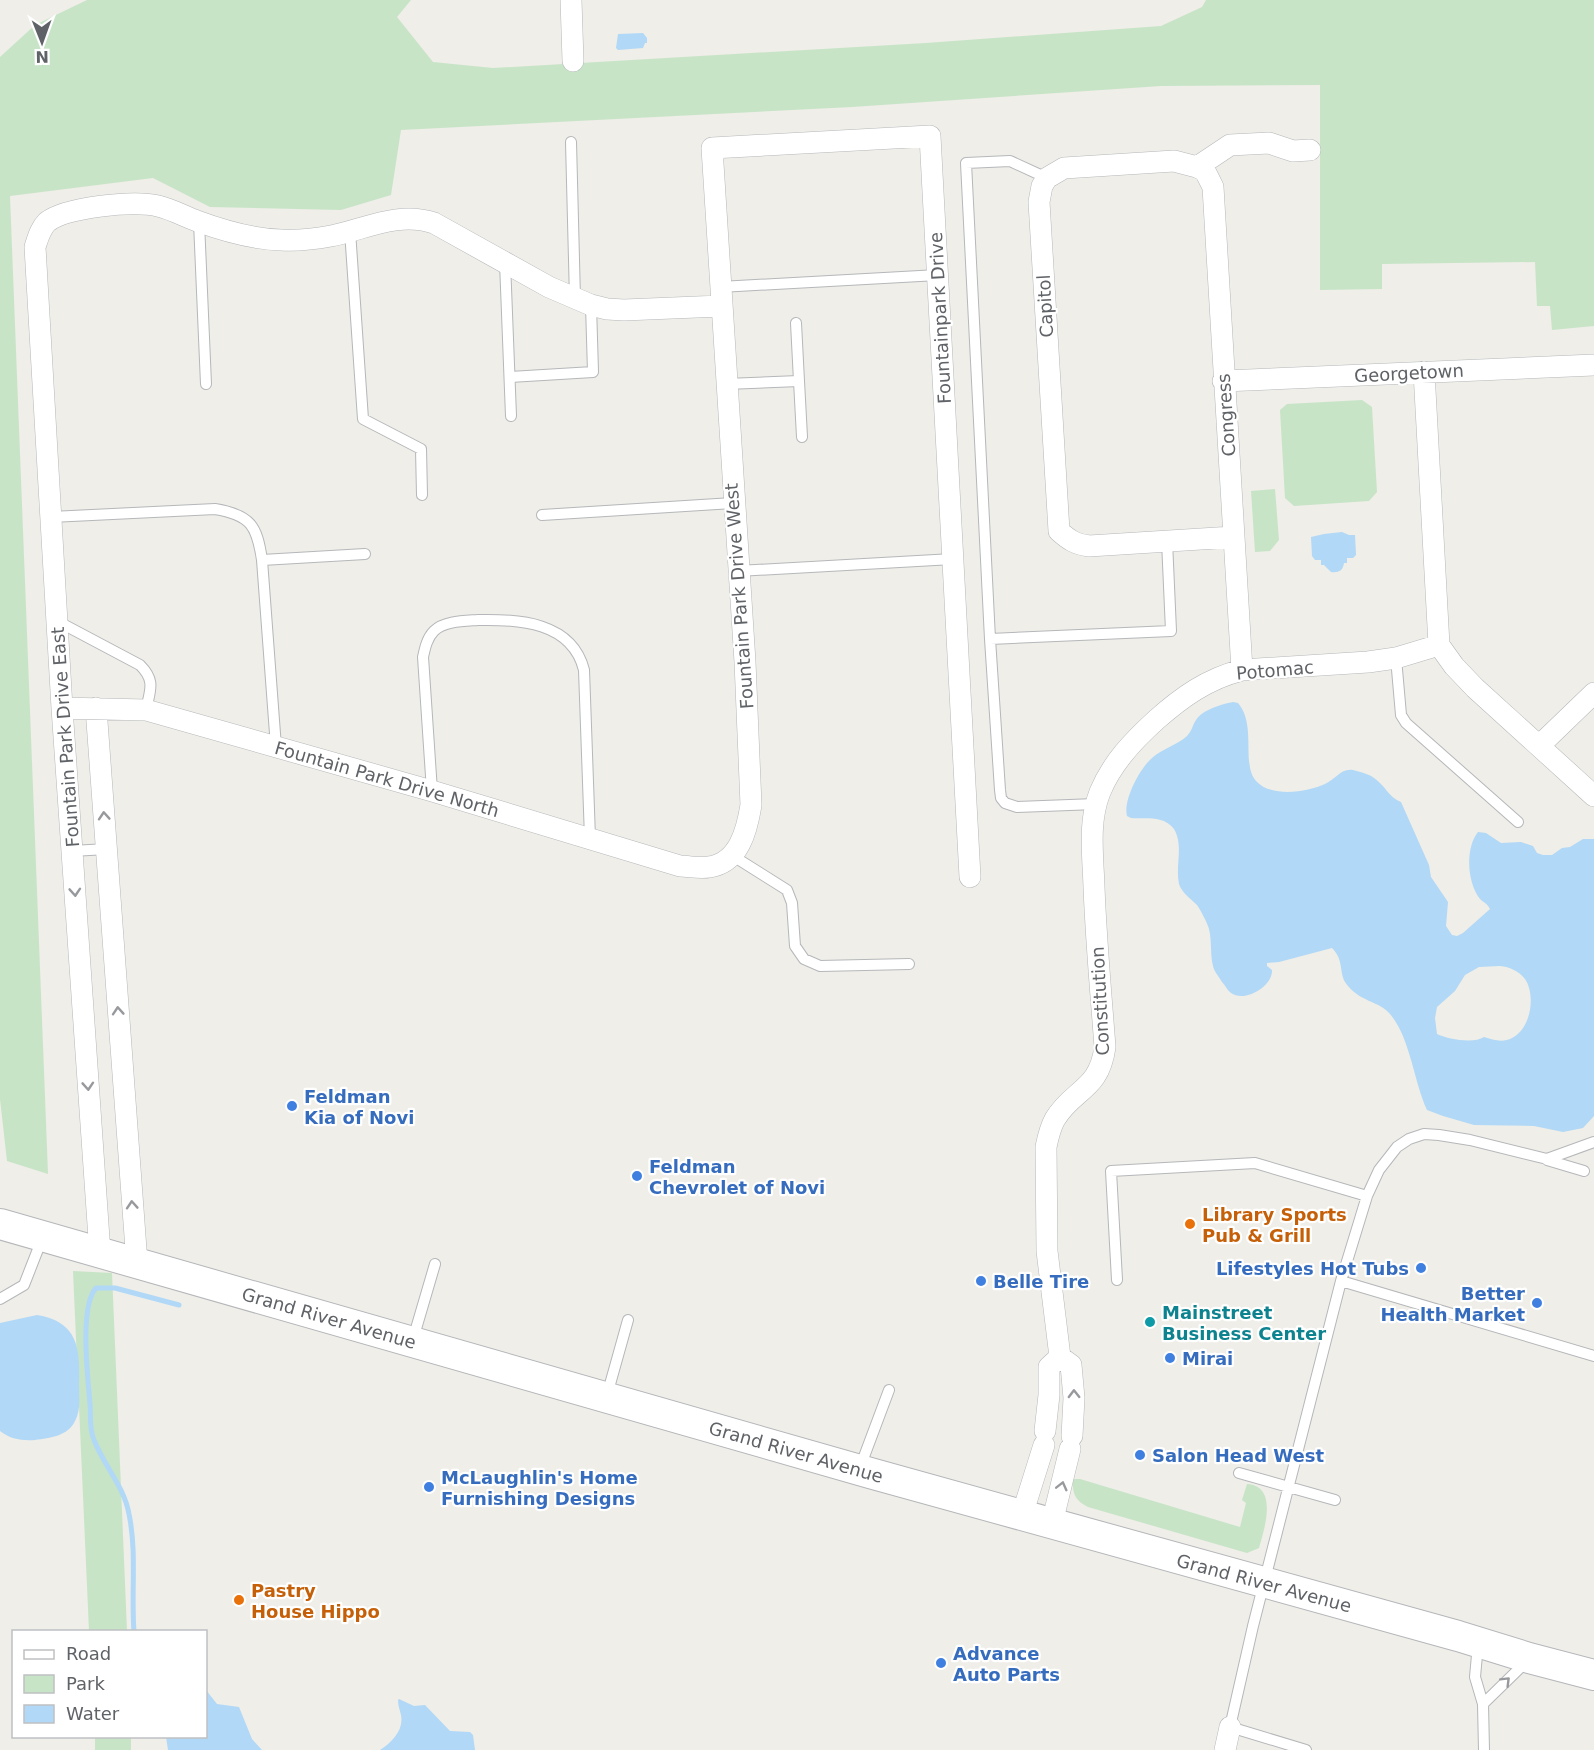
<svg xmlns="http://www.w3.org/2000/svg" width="1594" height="1750" viewBox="0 0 1594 1750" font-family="'DejaVu Sans',sans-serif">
<rect width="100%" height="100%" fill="#efeee8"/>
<path fill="#c7e4c7" d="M87,0H411L397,17L433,62L493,68L926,43L1161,26L1202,7L1206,0H1594V326L1552,330L1550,306H1537L1535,262L1382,264V289L1320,290V85L1161,86L852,107L401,130L391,195L341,210L210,207L153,178L10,196L48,1174L7,1161L0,1099V57L35,25Z
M1362,400L1372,407L1377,492L1369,501L1294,506L1285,498L1280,410L1287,404Z
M1275,489L1279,540L1270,551L1255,552L1251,491Z
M73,1271L112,1273L127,1631H89Z
M1073,1479H1080L1240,1527L1246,1503L1242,1500L1247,1484C1279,1486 1264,1530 1259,1548L1247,1553L1088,1507C1075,1501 1072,1493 1073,1479Z
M95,1737H131V1750H95Z"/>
<path fill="#b1d8f6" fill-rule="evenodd" d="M643,33L647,38V43H645L643,48L618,50L616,48L618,34Z
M1342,532L1349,535H1355L1356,555L1353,558H1347V563H1344C1343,571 1338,573 1331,572L1324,565H1321V560H1315L1312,556L1311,537L1324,534Z
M1233,702L1238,703C1257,725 1241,764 1256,781C1271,798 1308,792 1325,784C1336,779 1341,768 1353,770C1360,772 1369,774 1374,778C1385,785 1389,798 1401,802L1429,865L1431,877L1448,902L1446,926L1452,935L1457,936L1463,933L1490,909C1487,903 1484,903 1480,899C1467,883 1465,848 1478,832L1486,833L1501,843L1521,842L1533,846L1537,853L1543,855H1552L1562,848L1570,847L1583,839H1594V1116L1583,1128L1563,1132L1534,1126L1474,1125L1443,1116L1427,1110C1414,1082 1410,1037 1390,1014C1380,1001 1358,1002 1345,982C1339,971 1344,960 1332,948L1279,962L1267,963V966L1272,970C1273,986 1245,1003 1231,993C1227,990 1225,985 1222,982C1219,977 1214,971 1213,966C1210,954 1212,941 1209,929C1208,924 1200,909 1197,905C1190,898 1182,893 1179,884C1175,865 1184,846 1174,829C1164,815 1146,819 1131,818L1127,816C1123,800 1140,768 1152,758C1162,749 1177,745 1187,736C1192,731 1192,726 1196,720C1202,710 1222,704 1233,702ZM1500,966C1510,967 1519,971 1525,979C1536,995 1531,1029 1512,1038C1503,1043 1493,1040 1484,1037C1474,1044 1447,1039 1437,1034L1435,1018L1437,1007L1455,991L1465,975L1479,967Z
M37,1315C79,1322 80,1349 79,1385C79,1397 81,1410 75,1421C68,1436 50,1438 35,1440C22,1441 10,1439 0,1431V1323Z
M206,1690L217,1704L239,1707L252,1739L262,1750H168L166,1737L206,1736Z
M399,1699L414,1706L425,1705L450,1731L470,1732L473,1735L475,1750H380C392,1742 404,1730 401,1715C400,1710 398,1706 398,1700Z"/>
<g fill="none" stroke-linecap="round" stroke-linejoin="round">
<path stroke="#b1d8f6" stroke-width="5" d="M134,1632C131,1591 137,1553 129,1514C124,1486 104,1466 94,1440C89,1429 91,1416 90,1404C88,1378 79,1307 96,1288H115L179,1305"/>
<defs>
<path id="service" d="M571,142L575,299
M1047,178L1010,161L966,163L990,639L1171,631L1167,541
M199,222L206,384
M350,231L363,419L421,449L422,495
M505,262L511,416
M720,287L938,275
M510,377L593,372L591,305
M799,381L802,437
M726,384L799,381L796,323
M542,515L733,503
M51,517L215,509C251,515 257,526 262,560L276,747
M262,560L365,554
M738,571L953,559
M57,621L140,665C156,681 150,690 146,710
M990,639L1000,790L1001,798L1005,803L1017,807L1096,804
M1396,658L1401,715L1406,723L1518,822
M432,791L423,657C425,648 427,638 434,631C444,621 464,621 478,620C519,619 572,622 584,670L590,838
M72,851L107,849
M733,856L787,890L792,903L795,946L804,959L820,966L909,964
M1547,1160L1584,1171
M1117,1280L1111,1171L1255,1163L1367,1196
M1341,1281L1367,1196L1379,1170L1397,1147L1409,1139L1424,1134L1439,1135L1470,1140L1547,1159L1594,1142
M0,1299L24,1285L42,1239
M413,1339L435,1264
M607,1395L628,1320
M859,1470L889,1390
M1239,1473L1335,1500
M1478,1644L1475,1677L1483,1704L1484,1750
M1483,1704L1526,1662
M1306,1750L1230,1727L1253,1626L1341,1281L1594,1356"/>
<path id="minor" d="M571,0L573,61
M1197,167L1205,171L1213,187L1242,670
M1424,372L1439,645
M1223,381L1594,365
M1233,537L1089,546C1075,544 1069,540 1059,531L1039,202L1042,186L1047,178L1064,168L1174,161L1197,167L1230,145L1269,143L1293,151L1310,150
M62,708L146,710L432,791L680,866C689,866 700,869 709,867C739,863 747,830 751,805L745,662L712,148L930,136L970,877
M96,708L137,1263
M1539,746L1594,693
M100,1253L62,708L35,247C38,238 40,229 47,222C66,207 135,200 158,206C171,209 184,216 197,221C224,231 252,239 281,240C297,241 315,239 331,236C366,229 398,211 434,223L549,287L591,305L607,309L624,310L721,306
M1045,1431L1049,1395V1367L1060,1357
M1072,1436L1074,1398L1071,1365L1060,1357L1047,1251L1046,1147C1048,1137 1050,1128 1055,1119C1074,1088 1099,1091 1105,1047C1101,994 1096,940 1094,887C1093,855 1088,822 1100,792C1112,763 1133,741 1156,720C1182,697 1207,679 1242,670L1368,662L1396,658L1439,645L1454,666L1475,688L1594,796
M1022,1515L1044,1445
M1052,1523L1070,1449
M1225,1750L1230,1727"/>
<path id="secondary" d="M0,1224L870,1473L1458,1636L1529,1658L1594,1675"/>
</defs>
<use href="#service" stroke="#b5b7ba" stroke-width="12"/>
<use href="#minor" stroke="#b5b7ba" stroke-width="22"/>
<use href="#secondary" stroke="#b4b6ba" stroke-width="32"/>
<use href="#service" stroke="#fff" stroke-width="10"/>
<use href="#minor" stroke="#fff" stroke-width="21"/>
<use href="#secondary" stroke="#fff" stroke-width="30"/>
</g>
<defs><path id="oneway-chevron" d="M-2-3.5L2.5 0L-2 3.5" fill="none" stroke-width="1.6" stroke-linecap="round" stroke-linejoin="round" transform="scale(1.5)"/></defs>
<g stroke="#97999c">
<use href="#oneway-chevron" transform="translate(104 816) rotate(-94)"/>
<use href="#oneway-chevron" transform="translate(75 892) rotate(86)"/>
<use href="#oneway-chevron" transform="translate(118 1011) rotate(-94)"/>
<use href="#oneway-chevron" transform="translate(88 1086) rotate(86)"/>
<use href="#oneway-chevron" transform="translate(132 1205) rotate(-94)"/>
<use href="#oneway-chevron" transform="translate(1074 1394) rotate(-91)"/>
<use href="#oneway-chevron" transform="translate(1062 1486) rotate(-76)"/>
<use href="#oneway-chevron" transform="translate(1506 1681) rotate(-45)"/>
</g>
<g fill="#3f7fe0" stroke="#fff" stroke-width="2">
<circle cx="292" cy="1106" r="6"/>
<circle cx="637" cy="1176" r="6"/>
<circle cx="1421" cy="1268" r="6"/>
<circle cx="981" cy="1281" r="6"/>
<circle cx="1537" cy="1303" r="6"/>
<circle cx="1170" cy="1358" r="6"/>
<circle cx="1140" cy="1455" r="6"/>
<circle cx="429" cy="1487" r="6"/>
<circle cx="941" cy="1663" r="6"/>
</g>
<g fill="#e8710a" stroke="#fff" stroke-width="2">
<circle cx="1190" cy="1224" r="6"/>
<circle cx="239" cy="1600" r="6"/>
</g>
<circle fill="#0f9aa8" stroke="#fff" stroke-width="2" cx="1150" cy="1322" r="6"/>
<g text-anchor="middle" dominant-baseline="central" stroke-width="4.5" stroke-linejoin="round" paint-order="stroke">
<g font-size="18" fill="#5f6266" stroke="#fff">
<text transform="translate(1045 306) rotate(-93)">Capitol</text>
<text transform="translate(940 318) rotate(-93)">Fountainpark Drive</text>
<text transform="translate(1409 373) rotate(-3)">Georgetown</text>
<text transform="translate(1226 415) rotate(-94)">Congress</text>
<text transform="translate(739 596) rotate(-94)">Fountain Park Drive West</text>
<text transform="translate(1275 670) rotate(-5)">Potomac</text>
<text transform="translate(65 737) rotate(-94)">Fountain Park Drive East</text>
<text transform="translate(387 779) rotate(16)">Fountain Park Drive North</text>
<text transform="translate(1100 1001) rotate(-93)">Constitution</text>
<text transform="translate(329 1318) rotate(16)">Grand River Avenue</text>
<text transform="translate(796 1452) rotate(16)">Grand River Avenue</text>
<text transform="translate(1264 1583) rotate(15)">Grand River Avenue</text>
</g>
<g font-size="18" font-weight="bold" fill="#366cbe" stroke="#fff" text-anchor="start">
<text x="304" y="1096">Feldman<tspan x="304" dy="21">Kia of Novi</tspan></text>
<text x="649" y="1166">Feldman<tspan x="649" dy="21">Chevrolet of Novi</tspan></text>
<text x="1409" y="1268" text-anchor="end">Lifestyles Hot Tubs</text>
<text x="993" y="1281">Belle Tire</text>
<text x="1525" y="1293" text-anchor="end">Better<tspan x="1525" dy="21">Health Market</tspan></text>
<text x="1182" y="1358">Mirai</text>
<text x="1152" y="1455">Salon Head West</text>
<text x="441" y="1477">McLaughlin's Home<tspan x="441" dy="21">Furnishing Designs</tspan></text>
<text x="953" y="1653">Advance<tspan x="953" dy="21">Auto Parts</tspan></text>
</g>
<g font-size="18" font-weight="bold" fill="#c56008" stroke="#fff" text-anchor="start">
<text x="1202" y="1214">Library Sports<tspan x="1202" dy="21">Pub &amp; Grill</tspan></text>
<text x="251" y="1590">Pastry<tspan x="251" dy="21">House Hippo</tspan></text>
</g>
<g font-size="18" font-weight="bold" fill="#0d838f" stroke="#fff" text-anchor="start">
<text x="1162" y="1312">Mainstreet<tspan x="1162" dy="21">Business Center</tspan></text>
</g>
</g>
<rect x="12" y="1630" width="195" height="108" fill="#ffffff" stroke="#bfc0c2" stroke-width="1.5"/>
<rect x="24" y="1650" width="30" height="9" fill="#ffffff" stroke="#bfc0c2" stroke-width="1.5"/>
<text x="66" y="1660" font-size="18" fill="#5f6266">Road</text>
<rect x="24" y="1675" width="30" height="18" fill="#c7e4c7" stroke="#bfc0c2" stroke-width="1.5"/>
<text x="66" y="1690" font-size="18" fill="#5f6266">Park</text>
<rect x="24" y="1705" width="30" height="18" fill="#b1d8f6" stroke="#bfc0c2" stroke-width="1.5"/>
<text x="66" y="1720" font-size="18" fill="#5f6266">Water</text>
<g transform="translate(42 42) rotate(179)" stroke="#ffffff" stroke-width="4.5" paint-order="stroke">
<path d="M0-4.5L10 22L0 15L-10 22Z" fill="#5f6266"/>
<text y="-9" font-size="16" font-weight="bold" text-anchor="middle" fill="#5f6266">N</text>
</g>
</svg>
